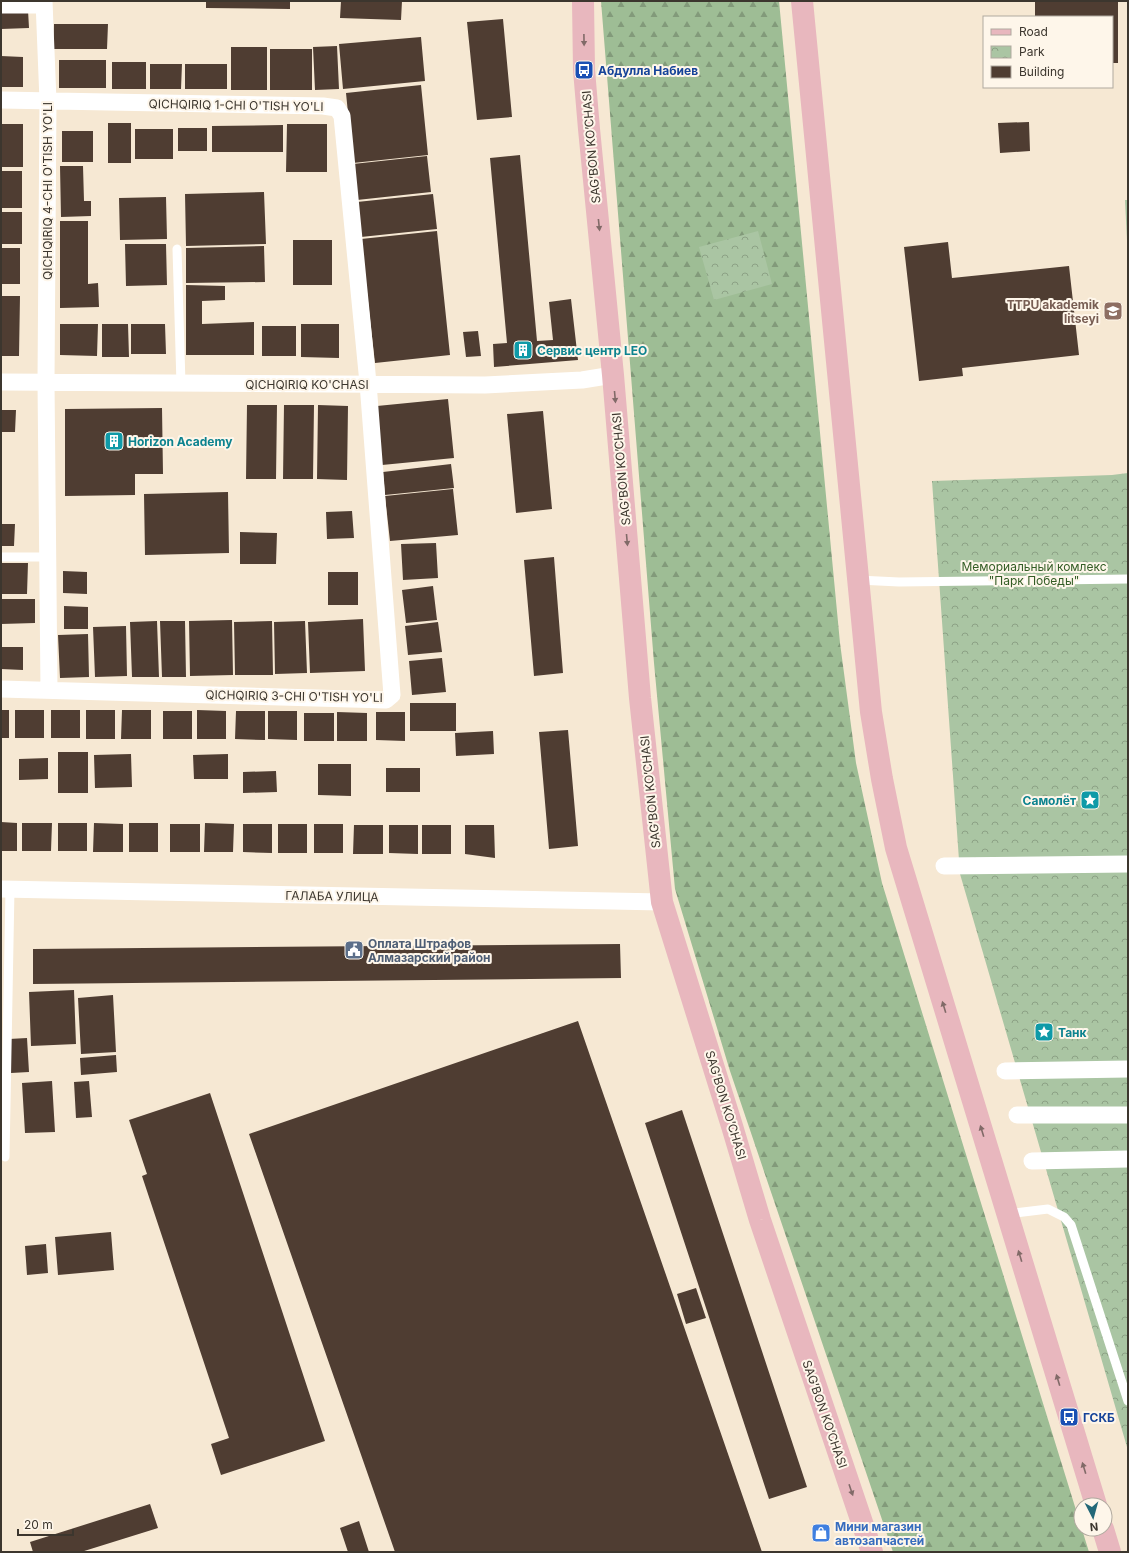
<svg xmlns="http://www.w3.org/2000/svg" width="1129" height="1553" viewBox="0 0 1129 1553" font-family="Inter,sans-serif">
<defs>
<pattern id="forest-firs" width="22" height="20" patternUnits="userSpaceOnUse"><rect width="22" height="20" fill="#9ebd95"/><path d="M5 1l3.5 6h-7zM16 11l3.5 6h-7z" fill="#829a7a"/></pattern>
<pattern id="park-crowns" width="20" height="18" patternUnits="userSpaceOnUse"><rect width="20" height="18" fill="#aac5a3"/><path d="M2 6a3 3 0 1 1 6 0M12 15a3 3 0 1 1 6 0" fill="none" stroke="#8ca185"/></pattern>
</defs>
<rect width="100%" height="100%" fill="#f6e8d3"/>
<path fill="url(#forest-firs)" d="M601,1H779L840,643L856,763L882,883L1089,1552H893L730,1071L675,889L654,663Z"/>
<path fill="url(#park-crowns)" d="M758,231L772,284L714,300L699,247Z
M1128,473V1447H1127L960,874L932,481L1112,475Z"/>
<path fill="#aac5a3" d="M1125,200H1128V260Z"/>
<path fill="#4f3d32" d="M206,1H290V9L206,8Z
M341,1H402L401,20L340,18Z
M1035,1H1118V63H1112V17H1035Z
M28,10L29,28L1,29V11Z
M503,19L512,117L477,120L467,22Z
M54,24H108L107,49H53Z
M421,37L425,81L343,89L339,44Z
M337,46L339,89L315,90L313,47Z
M231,47H267V90H231Z
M270,49H312V90H270Z
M1,56L23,57V87H1Z
M59,60H106V88H59Z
M112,62H146V89H112Z
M150,64H182L181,89H150Z
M185,64H227V89H185Z
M421,85L428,155L353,163L346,93Z
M1029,122L1030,151L1000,153L998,123Z
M108,123H131V163H108Z
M1,124H23V167H1Z
M287,124H327V172H286Z
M283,125V152H212V126Z
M178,128H207V151H178Z
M135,129H173V159H135Z
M62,131H93V162H62Z
M520,155L537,341L553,340L549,302L571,299L578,360L494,367L493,344L507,343L490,158Z
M427,156L431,192L357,200L353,164Z
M60,166H83L84,201H91V216L61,217Z
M1,171H22V208H1Z
M264,192L266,244L186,246L185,194Z
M433,194L437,229L361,237L357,202Z
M166,197L167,239L120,240L119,198Z
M1,212H22V244H1Z
M60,221H88V284L98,283L99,307L60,308Z
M437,231L450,355L375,363L361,239Z
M293,240H332V285H293Z
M948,242L952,278L1069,266L1079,355L962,368L963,376L919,381L904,247Z
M125,244H166L167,285L126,286Z
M264,246L265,282L186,283V248Z
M1,248H20V284H1Z
M186,285L225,286V300L202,301V324L254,322V355H186Z
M1,296H20L19,356H1Z
M60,324H98L97,356L60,355Z
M102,324H128L129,357H102Z
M131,324H165L166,354H131Z
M301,324H339V358L301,357Z
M262,326H296V356H262Z
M478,331L481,356L466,357L463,332Z
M448,399L454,458L382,465L377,406Z
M247,405H277L276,479H246Z
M284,405H314L313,479H283Z
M318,405L348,406L347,480L317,479Z
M162,408L163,474H135V495L65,496V409Z
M1,410H16L15,432H1Z
M543,411L552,509L516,513L507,414Z
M451,464L454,488L385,495L383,472Z
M453,489L458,535L390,541L385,496Z
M228,492L229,553L145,555L144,494Z
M352,511L354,538L327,539L326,512Z
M1,524H15L14,546H1Z
M240,532L277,533L276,564H240Z
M436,543L438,578L403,580L401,544Z
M554,557L563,673L534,676L524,560Z
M1,563H28L27,594H1Z
M63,571L87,572V594L63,593Z
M328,572H358V605H328Z
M433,586L437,620L406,623L402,590Z
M1,599H35V623L1,624Z
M64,606L88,607V629H64Z
M363,619L365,671L310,673L308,622Z
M232,620L233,675L190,676L189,621Z
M157,621L159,677H132L130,622Z
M160,621H185L186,677H162Z
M272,621L273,675H235L234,622Z
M305,621L307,673L275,674L274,622Z
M438,622L442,652L408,655L405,626Z
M126,626L127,676L95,677L93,627Z
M88,634L89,677L60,678L58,635Z
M1,647H23V670L1,669Z
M442,658L446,692L412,695L409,661Z
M410,703H456V731H410Z
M1,710H9V738H1Z
M15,710H44V738H15Z
M51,710H80V738H51Z
M86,710H115V739H86Z
M122,710H151V739H121Z
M197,710L226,711V739H197Z
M163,711H192V739H163Z
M236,711H265V740L235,739Z
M268,711H297V740L268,739Z
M337,712L367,713V741H337Z
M376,712H405V741L376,740Z
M304,713H334V741H304Z
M568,730L578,846L549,849L539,732Z
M493,731L494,754L456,756L455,733Z
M58,752H88V793H58Z
M131,754L132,787L95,788L94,755Z
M228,754V779H194L193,755Z
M48,758V779L19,780V759Z
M318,764H351V796L318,795Z
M386,768H420V792H386Z
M276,771L277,792L243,793V772Z
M1,822L17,823V851H1Z
M22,823H52L51,851H22Z
M58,823H87V851H58Z
M94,823L123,824V852H93Z
M129,823H158V852H129Z
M205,823L234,824L233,852H204Z
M170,824H200V852H170Z
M243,824H272V853L243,852Z
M278,824H307V853H278Z
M314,824H343V853H314Z
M354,825H383V854H353Z
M389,825H418V854L389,853Z
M422,825H451V854H422Z
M465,825H494L495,858L465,854Z
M620,944L621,978L33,984V949Z
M74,990L76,1044L31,1046L29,992Z
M113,995L116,1052L81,1054L78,998Z
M578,1021L762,1552H395L249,1134Z
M27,1038L29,1072L11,1073L9,1039Z
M116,1055L117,1072L81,1075L80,1058Z
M52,1081L55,1132L25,1133L22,1083Z
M89,1081L92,1117L76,1118L74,1082Z
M210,1093L325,1441L221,1475L211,1444L229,1438L142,1176L147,1174L129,1120Z
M682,1110L807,1487L769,1499L645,1123Z
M111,1232L114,1270L58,1275L55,1237Z
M46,1244L48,1273L27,1275L25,1246Z
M696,1288L706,1318L686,1324L677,1294Z
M150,1504L158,1528L81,1552H33L30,1542Z
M359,1521L369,1552H348L340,1528Z"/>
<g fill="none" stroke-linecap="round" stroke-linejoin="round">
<path stroke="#fff" stroke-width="9" d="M177,249L181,384
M1,557H48
M858,580L899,582L1128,579
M5,1157L10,889
M1007,1214L1048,1209L1064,1217L1071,1225L1128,1401"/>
<path stroke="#fff" stroke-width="17" d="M44,1L48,101L46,382L49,690
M1,5H44
M1,100L323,106L337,108L342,116L368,383L392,695L386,700L1,689
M1,382L485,385L582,380L613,375
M944,866L1128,864
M1,889L662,902
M1005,1071L1128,1069
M1017,1115H1128
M1032,1161L1128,1159"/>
<path stroke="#e8b7be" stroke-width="22" d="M583,1L584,70L589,129L613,375L640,698L662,902L732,1126L760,1220L872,1552
M802,1L871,712L882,779L896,848L1096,1505
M1103,1529L1110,1552"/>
</g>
<defs><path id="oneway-solid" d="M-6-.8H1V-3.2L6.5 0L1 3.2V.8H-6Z"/></defs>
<g fill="#816a68">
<use href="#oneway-solid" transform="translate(584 40) rotate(89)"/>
<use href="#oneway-solid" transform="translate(599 225) rotate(84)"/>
<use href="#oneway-solid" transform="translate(615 397) rotate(85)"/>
<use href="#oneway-solid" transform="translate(627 540) rotate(85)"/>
<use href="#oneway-solid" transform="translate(944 1007) rotate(-107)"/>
<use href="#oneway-solid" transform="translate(982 1131) rotate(-107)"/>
<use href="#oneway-solid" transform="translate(1020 1256) rotate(-107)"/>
<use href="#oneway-solid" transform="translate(1058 1380) rotate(-107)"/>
<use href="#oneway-solid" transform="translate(1084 1468) rotate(-107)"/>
<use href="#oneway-solid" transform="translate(851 1490) rotate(71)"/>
</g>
<defs>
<symbol id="bus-square" viewBox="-11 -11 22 22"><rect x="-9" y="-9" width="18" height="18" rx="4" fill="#1a4fb4" stroke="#fef6ea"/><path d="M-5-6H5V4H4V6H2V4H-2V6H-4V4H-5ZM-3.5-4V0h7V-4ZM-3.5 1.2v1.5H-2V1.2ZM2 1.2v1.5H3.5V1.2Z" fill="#fff"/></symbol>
<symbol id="school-square" viewBox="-11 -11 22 22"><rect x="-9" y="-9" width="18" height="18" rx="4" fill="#8d6e63" stroke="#fef6ea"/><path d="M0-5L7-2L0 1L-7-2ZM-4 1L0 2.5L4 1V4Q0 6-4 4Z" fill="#fff"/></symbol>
<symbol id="building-square" viewBox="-11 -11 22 22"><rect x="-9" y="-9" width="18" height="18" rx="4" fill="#0f9aa8" stroke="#fef6ea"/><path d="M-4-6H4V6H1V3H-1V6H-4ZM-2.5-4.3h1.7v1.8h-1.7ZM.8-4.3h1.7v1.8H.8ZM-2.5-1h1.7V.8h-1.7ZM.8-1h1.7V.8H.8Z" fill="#fff"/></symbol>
<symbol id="sight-square" viewBox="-11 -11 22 22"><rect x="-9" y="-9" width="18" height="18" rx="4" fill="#0f9aa8" stroke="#fef6ea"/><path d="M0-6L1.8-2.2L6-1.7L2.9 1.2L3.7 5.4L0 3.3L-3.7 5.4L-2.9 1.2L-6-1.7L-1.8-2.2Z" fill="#fff"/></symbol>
<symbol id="civic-square" viewBox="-11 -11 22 22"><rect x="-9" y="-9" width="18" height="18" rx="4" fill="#5c6f8a" stroke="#fef6ea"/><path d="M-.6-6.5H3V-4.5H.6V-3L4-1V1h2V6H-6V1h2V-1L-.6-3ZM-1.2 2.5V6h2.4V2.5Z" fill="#fff"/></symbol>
<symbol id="shop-square" viewBox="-11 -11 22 22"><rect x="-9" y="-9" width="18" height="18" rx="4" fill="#3f7fe0" stroke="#fef6ea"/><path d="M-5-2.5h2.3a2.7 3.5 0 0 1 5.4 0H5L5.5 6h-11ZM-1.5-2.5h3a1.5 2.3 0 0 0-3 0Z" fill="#fff"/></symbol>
</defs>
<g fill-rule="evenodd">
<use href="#bus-square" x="573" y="59" width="22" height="22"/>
<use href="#school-square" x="1102" y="300" width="22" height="22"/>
<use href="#building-square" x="512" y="339" width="22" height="22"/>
<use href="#building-square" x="103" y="430" width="22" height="22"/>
<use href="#sight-square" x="1079" y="789" width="22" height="22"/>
<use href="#civic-square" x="343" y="939" width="22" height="22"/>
<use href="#sight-square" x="1033" y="1021" width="22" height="22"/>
<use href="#bus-square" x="1058" y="1406" width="22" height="22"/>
<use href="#shop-square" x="810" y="1522" width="22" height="22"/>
</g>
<g text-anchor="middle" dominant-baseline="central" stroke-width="4" stroke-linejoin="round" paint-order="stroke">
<g font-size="12" font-weight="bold" fill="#164399" stroke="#fef6ea" text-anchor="start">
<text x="598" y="70">Абдулла Набиев</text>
<text x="1083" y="1417">ГСКБ</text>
</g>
<g font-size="12" fill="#3c362e" stroke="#fef6ea">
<text transform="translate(236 105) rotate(1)">QICHQIRIQ 1-CHI O'TISH YO'LI</text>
<text transform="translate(591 147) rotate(-95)">SAG’BON KO’CHASI</text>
<text transform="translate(47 191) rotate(-90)">QICHQIRIQ 4-CHI O'TISH YO'LI</text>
<text x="307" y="384">QICHQIRIQ KO'CHASI</text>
<text transform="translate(621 469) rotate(-95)">SAG’BON KO’CHASI</text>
<text transform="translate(294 696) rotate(1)">QICHQIRIQ 3-CHI O'TISH YO'LI</text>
<text transform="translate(650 792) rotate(-96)">SAG’BON KO’CHASI</text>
<text transform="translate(332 896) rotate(1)">ГАЛАБА УЛИЦА</text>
<text transform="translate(726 1105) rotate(73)">SAG’BON KO’CHASI</text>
<text transform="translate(825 1414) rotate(71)">SAG’BON KO’CHASI</text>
</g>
<g font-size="12" font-weight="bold" fill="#785e54" stroke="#fef6ea" text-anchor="end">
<text x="1099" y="304">TTPU akademik<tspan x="1099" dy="14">litseyi</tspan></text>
</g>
<g font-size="12" font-weight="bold" fill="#0d838f" stroke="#fef6ea" text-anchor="start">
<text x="537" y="350">Сервис центр LEO</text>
<text x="128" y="441">Horizon Academy</text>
<text x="1076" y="800" text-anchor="end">Самолёт</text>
<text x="1058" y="1032">Танк</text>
</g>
<g font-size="12" fill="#335d25" stroke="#fef6ea">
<text x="1034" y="566">Мемориальный комлекс<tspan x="1034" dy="14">"Парк Победы"</tspan></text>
</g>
<g font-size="12" font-weight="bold" fill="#4e5e75" stroke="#fef6ea" text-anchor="start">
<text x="368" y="943">Оплата Штрафов<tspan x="368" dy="14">Aлмазарский район</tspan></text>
</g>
<g font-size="12" font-weight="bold" fill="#366cbe" stroke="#fef6ea" text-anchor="start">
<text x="835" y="1526">Мини магазин<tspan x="835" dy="14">автозапчастей</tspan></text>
</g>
</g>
<rect width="1129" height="1553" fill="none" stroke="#3c362e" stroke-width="4"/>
<rect x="983" y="16" width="130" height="72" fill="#fef6ea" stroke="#b0a99f"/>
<rect x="991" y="29" width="20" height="6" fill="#e8b7be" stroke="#b0a99f"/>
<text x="1019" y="36" font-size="12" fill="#3c362e">Road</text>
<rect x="991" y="46" width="20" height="12" fill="url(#park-crowns)" stroke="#b0a99f"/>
<text x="1019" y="56" font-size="12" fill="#3c362e">Park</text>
<rect x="991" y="66" width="20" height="12" fill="#4f3d32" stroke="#b0a99f"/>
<text x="1019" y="76" font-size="12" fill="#3c362e">Building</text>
<g transform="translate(1093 1517) rotate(174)"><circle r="19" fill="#fef6ea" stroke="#b0a99f"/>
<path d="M0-3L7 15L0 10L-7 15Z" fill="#236878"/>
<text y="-6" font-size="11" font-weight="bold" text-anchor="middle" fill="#3c362e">N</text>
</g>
<path d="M18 1529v6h55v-6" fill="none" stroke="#3c362e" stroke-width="2"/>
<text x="24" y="1529" font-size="12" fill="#3c362e" stroke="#fef6ea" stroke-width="3" paint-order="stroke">20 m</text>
</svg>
